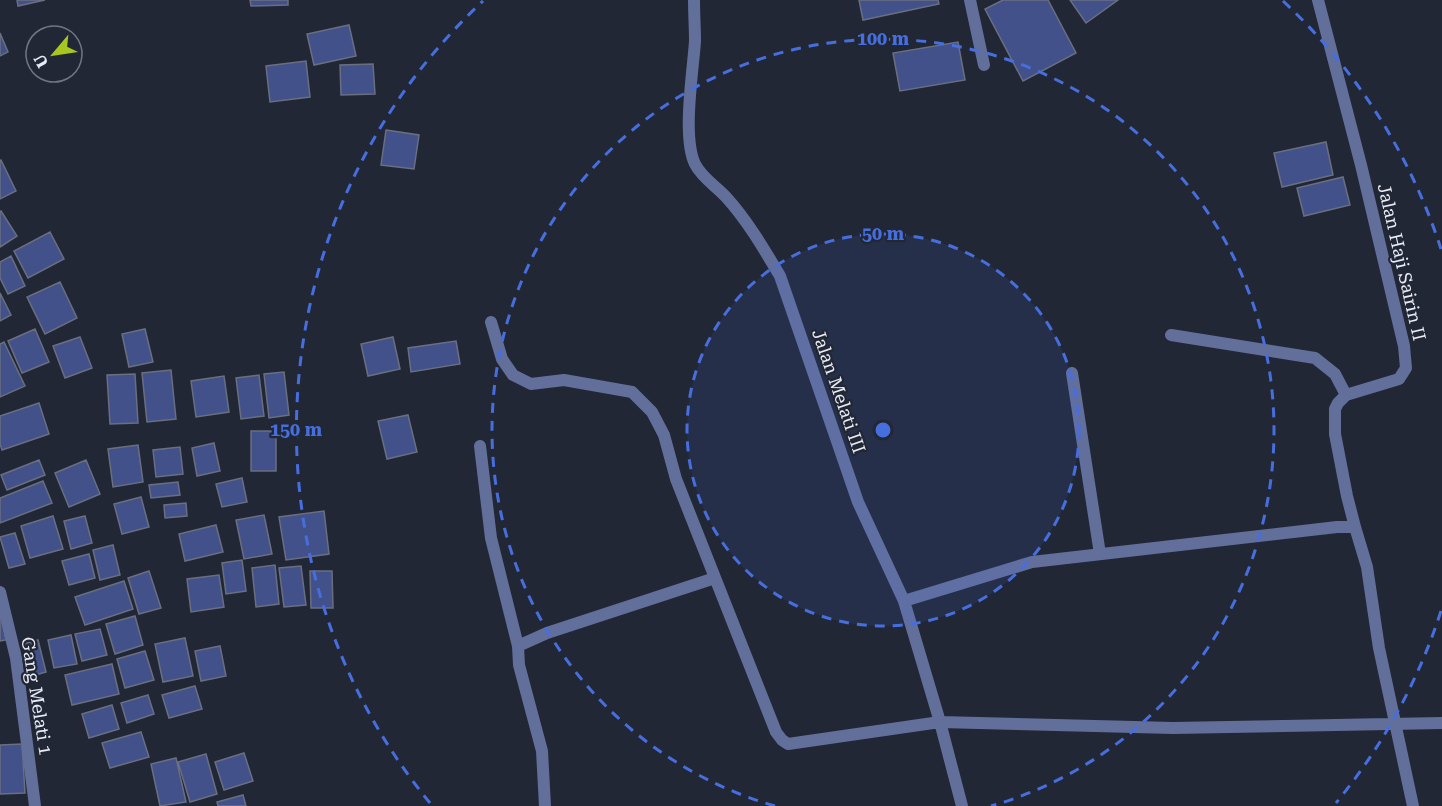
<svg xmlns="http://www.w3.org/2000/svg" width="1442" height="806" viewBox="0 0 1442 806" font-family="'Roboto Serif',serif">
<rect width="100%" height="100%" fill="#222735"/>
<path fill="#42518a" stroke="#696f80" stroke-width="1.5" d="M17,0H45L18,6Z
M250,0H288V5L251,6Z
M859,0H938L939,4L863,20Z
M1003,0H1048L1076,53L1023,81L985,9Z
M1070,0H1118L1086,23Z
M349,25L356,56L314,65L307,34Z
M0,33L8,52L0,56Z
M958,42L965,80L900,91L893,53Z
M306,61L310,97L270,102L266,66Z
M373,64L375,94L341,95L340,65Z
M386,130L419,135L414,169L381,165Z
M1326,142L1333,175L1282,187L1274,153Z
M1,160L16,191L0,199V161Z
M1343,177L1350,205L1304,216L1297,188Z
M1,211L17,236L0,247V212Z
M50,232L64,259L28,278L14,251Z
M11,256L25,286L8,294L0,278V262Z
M60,282L77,318L45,334L27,297Z
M0,293L11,315L0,321Z
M35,329L49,362L22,373L8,341Z
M145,329L153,362L129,367L122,334Z
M80,337L92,368L65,378L53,346Z
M393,337L400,369L368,376L361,344Z
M456,341L460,364L411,372L408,348Z
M4,342L25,386L0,397V344Z
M171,370L176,419L147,422L142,373Z
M284,372L289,415L269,418L264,374Z
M135,374L138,423L110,424L107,375Z
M259,375L264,416L241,419L236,378Z
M224,376L229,412L196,417L191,381Z
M39,403L49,434L2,450L0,444V416Z
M408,415L417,452L387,459L378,421Z
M251,431H276V471H251Z
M214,443L220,471L197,476L192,448Z
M138,445L143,482L113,487L108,449Z
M180,447L183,474L156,477L153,450Z
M39,460L45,475L7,490L1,475Z
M86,460L100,494L69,507L55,473Z
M242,478L247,502L222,507L216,484Z
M43,481L52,503L0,523V498Z
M178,482L180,495L151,498L149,485Z
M141,497L149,527L122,534L114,504Z
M186,503L187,516L165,518L164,505Z
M324,511L329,554L286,560L279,517Z
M264,515L272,554L244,559L236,520Z
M53,516L63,549L30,558L21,526Z
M85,516L92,543L71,549L64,521Z
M216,525L223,552L185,561L179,534Z
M15,533L25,564L9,568L0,537Z
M113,545L120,575L100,580L93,550Z
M89,554L95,578L69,585L62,561Z
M242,560L246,591L226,594L222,563Z
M275,565L279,604L256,607L252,568Z
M301,566L306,605L284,607L279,568Z
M149,571L161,608L139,614L128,578Z
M310,571H332L333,608H311Z
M219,575L224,607L191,612L187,579Z
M124,581L133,609L85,625L75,597Z
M0,602L6,640L0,641Z
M135,616L143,645L115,654L106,624Z
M100,629L107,655L82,661L75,634Z
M71,635L77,664L54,668L48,640Z
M185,638L193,676L163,682L155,644Z
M38,640L46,672L32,676L23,644Z
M220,646L226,676L201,681L195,651Z
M145,651L154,680L125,688L117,659Z
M112,664L119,694L72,705L65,675Z
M195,686L202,709L169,718L162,695Z
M148,695L154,714L127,723L121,703Z
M112,705L119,729L89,738L82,714Z
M141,732L149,757L110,768L102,743Z
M22,744L25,793L0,794V745Z
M244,753L253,781L224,790L215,762Z
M206,754L217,794L190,802L178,762Z
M176,758L186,802L160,806L151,764Z
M243,795L246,806H218L217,802Z"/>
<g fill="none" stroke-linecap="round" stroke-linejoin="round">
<path stroke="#626f9b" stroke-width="12" d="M694,0C694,14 695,28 695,41C693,72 682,137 695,164C702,178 716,186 726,197C747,220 764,249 780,276L858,502L904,601L940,722L962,806
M970,0L984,65
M1318,0L1361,165L1404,346L1406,368L1399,379L1346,395L1338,403L1335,409V434L1347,496L1355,527
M491,322L502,359L513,375L531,384L564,380L632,392L652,412L664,435L676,479L776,732L782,740L788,744L940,722L1173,728L1442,723
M1171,335L1315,358L1335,374L1346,395
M1072,373L1100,554
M480,446L491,538L518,646
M0,592L16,658L35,806
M904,601L1032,562L1337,527H1355L1367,567L1379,648L1413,806
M545,806L542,751L519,665L518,646L547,633L715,578"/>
</g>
<circle cx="883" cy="430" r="196" fill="#466ede" fill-opacity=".12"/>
<g fill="none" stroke="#466ede" stroke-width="3" stroke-dasharray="10 8">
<circle cx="883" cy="430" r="196"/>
<path d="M775 806A391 391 0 1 1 991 806"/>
<path d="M1441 611A587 587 0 0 1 1336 803M430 803A587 587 0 0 1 483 1M1283 1A587 587 0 0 1 1441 249"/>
</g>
<g text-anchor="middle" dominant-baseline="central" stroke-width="4.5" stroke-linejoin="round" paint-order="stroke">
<g font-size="18" fill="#e9ecf6" stroke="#222735">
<text transform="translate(1402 262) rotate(77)">Jalan Haji Sairin II</text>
<text transform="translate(839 391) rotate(71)">Jalan Melati III</text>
<text transform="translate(37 696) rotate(81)">Gang Melati 1</text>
</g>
</g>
<circle cx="883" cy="430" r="9" fill="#466ede" stroke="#222735" stroke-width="3"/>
<g font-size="18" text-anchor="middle" font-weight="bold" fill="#466ede" stroke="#222735" stroke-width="4.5" stroke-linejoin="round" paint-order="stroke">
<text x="883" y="45">100 m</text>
<text x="883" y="240">50 m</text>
<text x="296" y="436">150 m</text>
</g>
<g transform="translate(54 54) rotate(241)"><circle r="28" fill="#222735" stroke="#727682" stroke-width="1.5"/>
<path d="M0-4.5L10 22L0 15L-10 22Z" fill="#a7c71e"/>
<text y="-9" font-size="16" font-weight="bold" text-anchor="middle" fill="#e9ecf6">U</text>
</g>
</svg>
